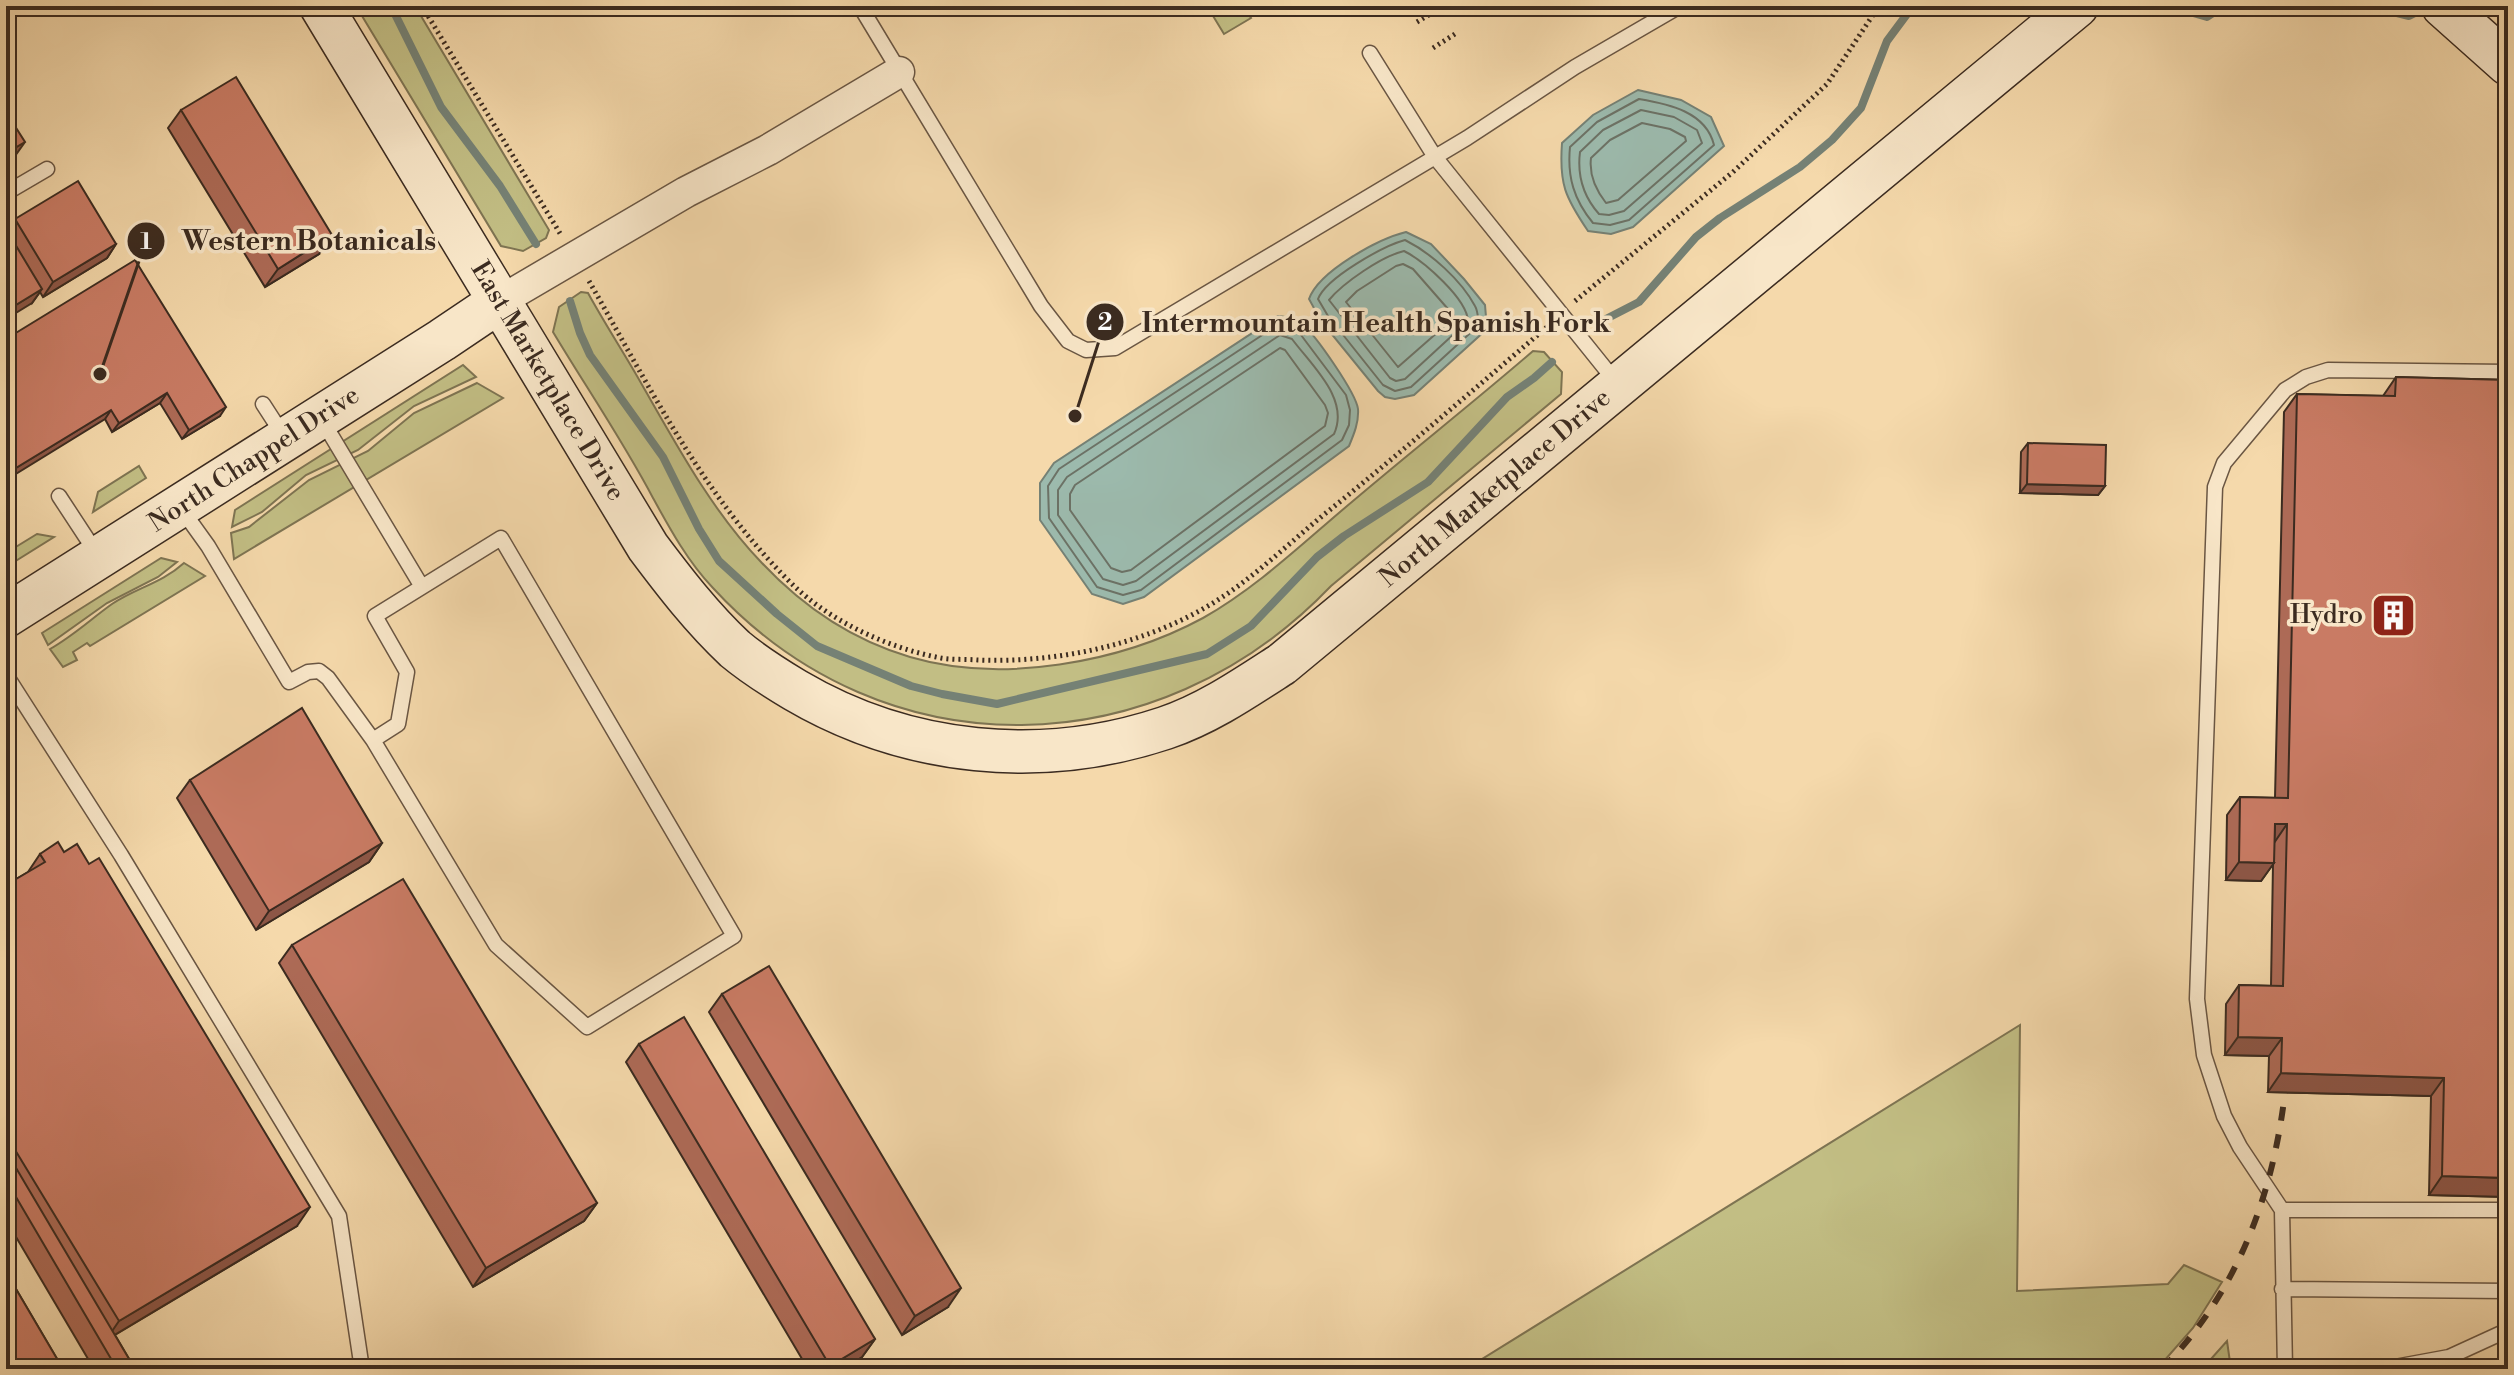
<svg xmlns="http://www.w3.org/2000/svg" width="2514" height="1375" viewBox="0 0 2514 1375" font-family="'Libre Bodoni',serif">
<rect width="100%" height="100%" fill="#f5d9ab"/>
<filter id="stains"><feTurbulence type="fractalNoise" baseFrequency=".0025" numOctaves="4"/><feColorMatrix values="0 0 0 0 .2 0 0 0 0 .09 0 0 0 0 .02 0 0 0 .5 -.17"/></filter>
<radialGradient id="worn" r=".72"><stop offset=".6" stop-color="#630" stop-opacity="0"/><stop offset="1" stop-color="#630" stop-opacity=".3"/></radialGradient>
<path fill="#c2be84" stroke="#7e7452" stroke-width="2" d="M356,6H415L549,230L546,238L523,251L501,246Z
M1207,6H1243L1251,18L1224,34Z
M581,292L588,293C605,324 624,353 641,383C676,444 712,511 761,562C802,606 852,640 910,657C1001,684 1120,663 1203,618C1258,587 1305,541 1353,501C1413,450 1474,402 1533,351L1544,352L1562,372L1561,394L1331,586C1158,767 885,775 713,588C688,562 670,529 653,498C623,441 586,387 553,332L559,307Z
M463,365L476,377L414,406L358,450L306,475L262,512L232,527L235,510Z
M477,383L503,398L234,559L231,533L249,527L309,480L368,451L414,413Z
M139,466L146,478L93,512L98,492Z
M37,534L54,537L6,567V553Z
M161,558L177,562L158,577L107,603L48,645L42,633Z
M184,563L205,576L90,646L87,643L73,652L77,660L63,667L50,649C73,636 91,619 112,604C136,588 162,583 184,563Z
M2020,1025L2017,1291L2168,1284L2184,1265L2222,1282L2193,1328L2157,1369H1466Z
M2227,1341L2231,1369H2202Z"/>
<path fill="#9cbaad" stroke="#758175" stroke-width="2" d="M1638,90L1681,100L1711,117L1724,146L1633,227L1611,234L1588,231C1565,197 1559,184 1562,143L1593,115Z
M1406,232L1431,244L1464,279L1485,305L1487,329L1414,395L1395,399L1385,397L1378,391L1321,321L1309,299C1319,271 1378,239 1406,232Z
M1278,316C1287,317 1295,318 1302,324C1315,334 1356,393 1358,409C1359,422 1354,434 1349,446L1144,597L1123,604L1092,594L1040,520V483L1054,463Z"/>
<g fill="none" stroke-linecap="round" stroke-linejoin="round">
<path stroke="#6c7266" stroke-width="2" d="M1639,99C1669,104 1706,112 1714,145L1629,220L1610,225L1593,223C1574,200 1567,177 1570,147L1597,122Z
M1641,110L1674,117L1697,130L1702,143L1624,211L1609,215L1599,214C1583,196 1577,176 1580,152L1603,130Z
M1642,123L1670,129L1685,137L1686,141L1618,200L1606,203C1595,189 1589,174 1591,158L1610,140Z
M1405,240C1431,253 1461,280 1475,306C1478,311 1478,319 1479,325L1411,387L1395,391L1383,385L1328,316L1318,299C1326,278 1383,246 1405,240Z
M1404,251C1424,261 1467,299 1468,321L1405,379L1396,381L1390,378L1329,300C1343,283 1382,256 1404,251Z
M1403,264L1413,269L1455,317L1398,367L1346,302L1357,291L1396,266Z
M1279,324L1298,331L1346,395L1350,410L1349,425L1342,440L1141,590L1123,595L1097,587L1049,518L1048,486L1059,469Z
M1280,335L1292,339C1312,366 1350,399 1334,434L1136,581L1123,585L1103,579L1058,515V490L1067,477Z
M1280,348L1285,350L1325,405L1328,413L1325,426L1131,570L1122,572L1111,568L1070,510V494L1075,485Z"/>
<path stroke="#758175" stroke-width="8" d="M391,6L441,107L500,186L536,244
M2169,6L2207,17L2224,6
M2394,6L2397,13L2409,16L2415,13
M570,301L580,333L590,355L663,457L699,529L719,561L777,614L817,646L911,686L942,694L997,704L1207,654L1251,626L1317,557L1344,536L1428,482L1507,397L1534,378L1552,362
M1604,320L1639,302L1696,237L1720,218L1800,167L1832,140L1861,108L1887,41L1913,6"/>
<defs>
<path id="lane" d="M860,6L1041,306L1068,341L1086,350L1115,348L1467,138L1575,67L1680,6
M1370,53L1435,157L1616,382
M6,193L47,169
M263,404L285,438
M322,420L422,587
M59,496L97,554
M180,507L208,546L289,682L308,672L319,671L328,678L373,740L496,945L587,1027L734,936L501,538L375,616L407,672L398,724L373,740
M6,675L121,855L339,1216L362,1369
M2282,1210H2508
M2282,1289L2508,1291
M2285,1369L2282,1210L2240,1147L2224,1116L2204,1055L2197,999L2215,487L2224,463L2285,390L2306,377L2328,370L2508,372
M2384,1369L2449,1357L2508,1330"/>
<path id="street" d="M500,301L686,192L768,150L899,72"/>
<path id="secondary" d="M321,6L648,547C675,583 702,618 735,649C753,664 775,678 795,690C907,756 1042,769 1165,728C1207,714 1245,688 1282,664L2077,6
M2443,6L2508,64
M6,616L442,340L500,301"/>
</defs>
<use href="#lane" stroke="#6a5643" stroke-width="17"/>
<use href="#street" stroke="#6a5643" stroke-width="33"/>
<use href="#secondary" stroke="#3b2b20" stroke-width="45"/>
<path stroke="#3b2b20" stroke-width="5" stroke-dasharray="2 4" stroke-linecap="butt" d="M422,6L561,235
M1417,22L1442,7
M1433,48L1458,32
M589,281C649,386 704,497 791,583C829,621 888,648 941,658C953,660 966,659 978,660C1058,663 1144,645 1213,603C1252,579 1286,546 1321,517C1398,455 1472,391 1547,327
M1575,301L1733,172L1827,84L1879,6"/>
<use href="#lane" stroke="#f8e6c8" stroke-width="14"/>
<use href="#street" stroke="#f8e6c8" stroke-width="30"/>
<use href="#secondary" stroke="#f8e6c8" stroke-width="42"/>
<path stroke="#3b2b20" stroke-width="6" stroke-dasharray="14 14" stroke-linecap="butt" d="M2162,1369C2237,1293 2273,1196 2285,1092"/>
</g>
<path fill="#ad6a56" stroke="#3b2b20" stroke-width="2" d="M181,110L319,254L265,287L168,128Z
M15,219L116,244L107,258L43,297L40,292L32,303L7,230Z
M135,260L220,416L182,439L160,403L112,432L105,419Z
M2396,377L2508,380V1197L2429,1195L2431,1096L2268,1092L2269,1056L2225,1055L2226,1004L2239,985L2271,986L2273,864L2261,881L2226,880L2227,815L2240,797L2275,798L2284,412L2297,394L2383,396Z
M2028,443L2105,486L2098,495L2020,493L2021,452Z
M190,780L382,843L369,862L256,930L177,798Z
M40,854L297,1226L115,1335L135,1369H94L6,1220V885L28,872Z
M292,945L597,1203L584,1221L473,1287L279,963Z
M722,994L948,1307L902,1335L709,1012Z
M639,1044L875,1339L862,1357L843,1369H808L626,1062Z
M6,1272L63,1369H6Z"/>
<path fill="#8d5646" stroke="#3b2b20" stroke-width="2" d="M25,142L15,156L6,162V153Z
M332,235L319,254L265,287L278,269Z
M116,244L107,258L43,297L53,282Z
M42,289L32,303L6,319V311Z
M167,393L160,403L112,432L119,423Z
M226,407L220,416L182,439L189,430Z
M111,410L105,419L6,480V474Z
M2027,484L2105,486L2098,495L2020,493Z
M2275,824H2287L2274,843Z
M382,843L369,862L256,930L269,911Z
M2239,862L2274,863L2261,881L2226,880Z
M2238,1037L2282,1038L2269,1056L2225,1055Z
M2281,1073L2444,1078L2431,1096L2268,1092Z
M2442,1176L2508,1178V1197L2429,1195Z
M597,1203L584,1221L473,1287L486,1268Z
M310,1207L297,1226L106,1340L119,1321Z
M961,1288L948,1307L902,1335L915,1316Z
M875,1339L862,1357L843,1369H828L830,1366Z"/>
<path fill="#c97b64" stroke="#3b2b20" stroke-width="2" d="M236,77L332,235L278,269L181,110Z
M6,112L25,142L6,153Z
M78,181L116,244L53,282L15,219Z
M6,229L42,289L6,311Z
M135,260L226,407L189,430L167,393L119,423L111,410L6,474V339Z
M2396,377L2508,380V1178L2442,1176L2444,1078L2281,1073L2282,1038L2238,1037L2239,985L2283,986L2287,824H2275L2274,863L2239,862L2240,797L2288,798L2297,394L2395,396Z
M2028,443L2106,445L2105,486L2027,484Z
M302,708L382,843L269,911L190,780Z
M58,842L64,852L77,844L89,864L99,858L310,1207L119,1321L6,1135V885L45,862L40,854Z
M403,879L597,1203L486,1268L292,945Z
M769,966L961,1288L915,1316L722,994Z
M684,1017L875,1339L830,1366L639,1044Z
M6,1151L135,1369H117L6,1180Z
M6,1272L63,1369H18L6,1348Z"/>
<defs>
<symbol id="building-square" viewBox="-11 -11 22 22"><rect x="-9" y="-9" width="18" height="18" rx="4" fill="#8f2418" stroke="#f8e6c8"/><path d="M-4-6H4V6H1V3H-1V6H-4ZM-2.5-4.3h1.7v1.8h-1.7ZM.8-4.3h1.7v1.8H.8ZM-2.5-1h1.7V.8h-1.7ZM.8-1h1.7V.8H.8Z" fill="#fff"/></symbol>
</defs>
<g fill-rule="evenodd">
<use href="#building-square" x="2368" y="590" width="51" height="51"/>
</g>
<g text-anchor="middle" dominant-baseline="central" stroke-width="7" stroke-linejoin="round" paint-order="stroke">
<g font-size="26" fill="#3b2b20" stroke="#f8e6c8">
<text transform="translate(548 381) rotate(59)">East Marketplace Drive</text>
<text transform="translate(254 459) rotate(-33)">North Chappel Drive</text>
<text transform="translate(1495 488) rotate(-40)">North Marketplace Drive</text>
</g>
<g font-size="26" fill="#3b2b20" stroke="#f8e6c8" text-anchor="end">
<text x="2363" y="615">Hydro</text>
</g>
</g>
<path fill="none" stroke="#3b2b20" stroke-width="3" d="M100 374L146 241M1075 416L1105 322"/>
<g fill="#3b2b20" stroke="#f8e6c8" stroke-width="3">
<circle cx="100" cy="374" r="8"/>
<circle cx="1075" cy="416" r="8"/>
<circle cx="146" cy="241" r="20"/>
<circle cx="1105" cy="322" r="20"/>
</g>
<g font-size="24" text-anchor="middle" font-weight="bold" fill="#fff">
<text x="146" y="249">1</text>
<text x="1105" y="330">2</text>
</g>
<g font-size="28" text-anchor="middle" font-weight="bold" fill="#3b2b20" stroke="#f8e6c8" stroke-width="7" stroke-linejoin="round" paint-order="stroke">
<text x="309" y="250">Western Botanicals</text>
<text x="1376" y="332">Intermountain Health Spanish Fork</text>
</g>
<rect width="2514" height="1375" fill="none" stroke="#f5d9ab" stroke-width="32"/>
<rect x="8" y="8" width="2498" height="1359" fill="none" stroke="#3b2b20" stroke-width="4"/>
<rect x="16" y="16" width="2482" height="1343" fill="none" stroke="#3b2b20" stroke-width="2"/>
<rect width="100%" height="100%" filter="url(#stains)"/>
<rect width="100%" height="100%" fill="url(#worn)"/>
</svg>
